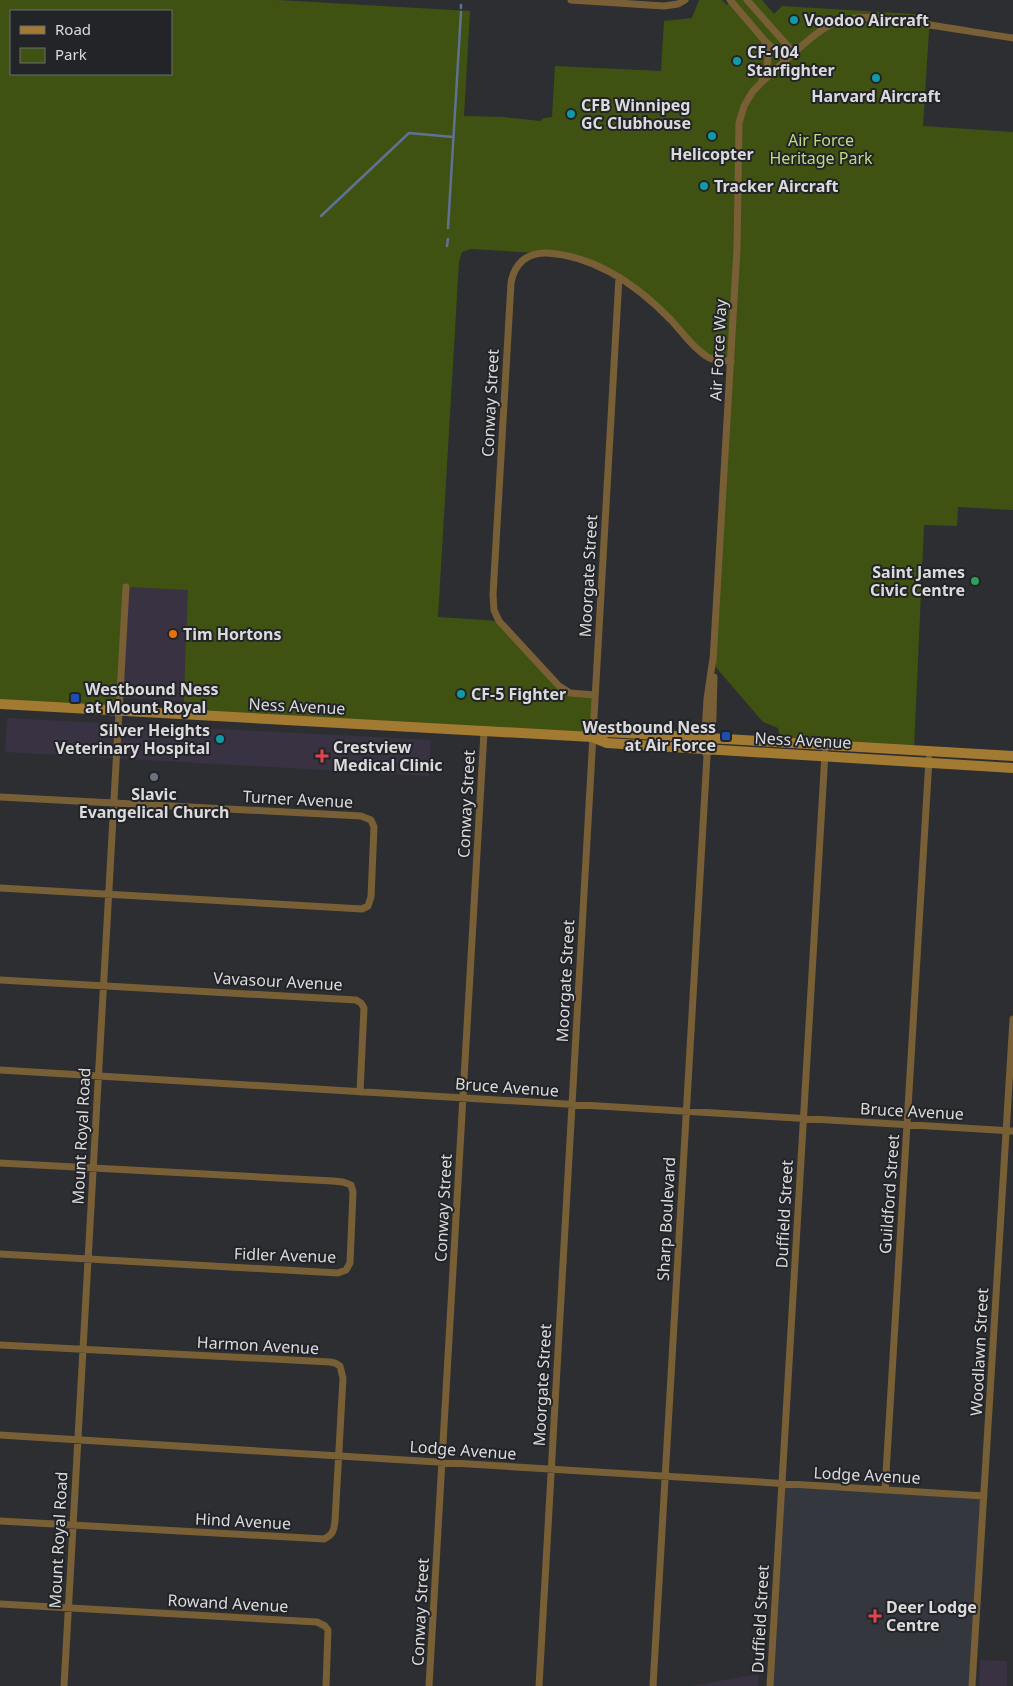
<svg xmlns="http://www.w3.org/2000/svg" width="1013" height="1686" viewBox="0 0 1013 1686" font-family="'Noto Sans',sans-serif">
<rect width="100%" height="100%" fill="#2d2e31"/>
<path fill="#393242" d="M126,587L189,590L183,701L119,698Z
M7,718L431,740L429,776L5,752Z
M980,1660L1007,1661V1686H979Z
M758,1674V1686H692Z"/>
<path fill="#35373f" d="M782,1483L984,1496L972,1686H770Z"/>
<path fill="#405212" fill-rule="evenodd" d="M0,0H278L470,11L464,116L504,117L540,121L544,118L552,117L555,66L661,71L664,21L692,18L699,0H722L727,5L733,0H762L774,14L782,6L930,15L923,126L1013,132V510L958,507L957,526L924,525L914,750L781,741L778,728L763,722L713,664L731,361L711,359L662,311L595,264L538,253L471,249L462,252L459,262L438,617L499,621L565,690L595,695L592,737L183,714L188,590L126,587L120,710L0,703ZM11,11H171V74H11Z"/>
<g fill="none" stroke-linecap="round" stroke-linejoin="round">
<path stroke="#607195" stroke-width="2.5" d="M461,8V5
M321,216L409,133L453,137
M448,228L461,12
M447,246L448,239"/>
<path stroke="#795f35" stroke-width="7" d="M571,0L664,6L678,4L685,0
M730,0L764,40L786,61
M747,0L794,53
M762,80C768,67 770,56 765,42
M713,661L737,249L739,123L744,106L753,91L761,83C780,66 807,38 828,26C858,10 898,21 930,25C957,29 985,34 1013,38
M595,695L570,693L559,686L499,621L494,610L493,595L511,283C514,264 527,252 547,253C597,256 638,286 671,320C682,332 692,347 706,356C713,361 723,361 731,361
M709,752L712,750L714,677
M0,797L361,816L371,820L374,827L371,897L368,906L362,909L0,888
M0,980L356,1000L361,1003L364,1008L360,1092
M0,1070L1013,1131
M0,1163L333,1181L343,1182L351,1185L353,1192L350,1263L346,1270L338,1273L0,1254
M0,1345L330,1362L335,1363L340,1366L343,1378L335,1521C334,1530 333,1535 324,1539L0,1521
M0,1435L984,1496
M885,1490L929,759
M0,1604L317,1622L325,1626L328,1630L326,1686
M64,1686L126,587
M429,1686L484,732
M539,1686L619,277
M653,1686L707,756L704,749L707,699L713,658
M770,1686L825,753
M972,1686L1013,1019"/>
<path stroke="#a37a31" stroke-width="10" d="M0,704L592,737L607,743L1013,768
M592,737L607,732L1013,756"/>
</g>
<g fill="#0f9aa8" stroke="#232427" stroke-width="2">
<circle cx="794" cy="20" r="5"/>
<circle cx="737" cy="61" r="5"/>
<circle cx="876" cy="78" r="5"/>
<circle cx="571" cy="114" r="5"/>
<circle cx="712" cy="136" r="5"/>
<circle cx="704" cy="186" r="5"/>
<circle cx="461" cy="694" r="5"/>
<circle cx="220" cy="739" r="5"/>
</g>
<circle fill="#2e9e5b" stroke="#232427" stroke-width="2" cx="975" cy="581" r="5"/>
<circle fill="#e8710a" stroke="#232427" stroke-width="2" cx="173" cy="634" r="5"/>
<g fill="#1a4fb4" stroke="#232427" stroke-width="2">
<rect x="70" y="693" width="10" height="10" rx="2.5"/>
<rect x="721" y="731" width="10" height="10" rx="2.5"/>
</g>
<g fill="#e0444e" stroke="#232427" stroke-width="2">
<path d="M319.5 748.5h5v5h5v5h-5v5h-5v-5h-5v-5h5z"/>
<path d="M872.5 1608.5h5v5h5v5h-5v5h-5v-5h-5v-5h5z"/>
</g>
<circle fill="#6b7280" stroke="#232427" stroke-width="2" cx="154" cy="777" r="5"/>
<g text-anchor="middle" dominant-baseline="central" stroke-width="4" stroke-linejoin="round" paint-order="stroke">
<g font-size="16" font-weight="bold" fill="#dbdbdd" stroke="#232427" text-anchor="start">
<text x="804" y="20">Voodoo Aircraft</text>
<text x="747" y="52">CF-104<tspan x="747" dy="18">Starfighter</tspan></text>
<text x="876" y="96" text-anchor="middle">Harvard Aircraft</text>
<text x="581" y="105">CFB Winnipeg<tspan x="581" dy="18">GC Clubhouse</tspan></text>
<text x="712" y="154" text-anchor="middle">Helicopter</text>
<text x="714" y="186">Tracker Aircraft</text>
<text x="965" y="572" text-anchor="end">Saint James<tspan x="965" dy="18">Civic Centre</tspan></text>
<text x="183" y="634">Tim Hortons</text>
<text x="85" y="689">Westbound Ness<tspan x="85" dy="18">at Mount Royal</tspan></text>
<text x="471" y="694">CF-5 Fighter</text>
<text x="716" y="727" text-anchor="end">Westbound Ness<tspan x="716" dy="18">at Air Force</tspan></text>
<text x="210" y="730" text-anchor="end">Silver Heights<tspan x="210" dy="18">Veterinary Hospital</tspan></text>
<text x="333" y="747">Crestview<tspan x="333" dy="18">Medical Clinic</tspan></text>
<text x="154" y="794" text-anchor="middle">Slavic<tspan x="154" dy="18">Evangelical Church</tspan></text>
<text x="886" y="1607">Deer Lodge<tspan x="886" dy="18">Centre</tspan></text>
</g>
<g font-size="16" fill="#bddc82" stroke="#232427">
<text x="821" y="140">Air Force<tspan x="821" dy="18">Heritage Park</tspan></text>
</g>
<g font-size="16" fill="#dbdbdd" stroke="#232427">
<text transform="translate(718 350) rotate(-87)">Air Force Way</text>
<text transform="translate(490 403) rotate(-87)">Conway Street</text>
<text transform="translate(588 576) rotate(-87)">Moorgate Street</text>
<text transform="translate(297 706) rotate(3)">Ness Avenue</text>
<text transform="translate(803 740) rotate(3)">Ness Avenue</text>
<text transform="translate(298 799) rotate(3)">Turner Avenue</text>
<text transform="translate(466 804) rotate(-87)">Conway Street</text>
<text transform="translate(278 981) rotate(3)">Vavasour Avenue</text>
<text transform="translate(565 981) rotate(-87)">Moorgate Street</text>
<text transform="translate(507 1087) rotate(4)">Bruce Avenue</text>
<text transform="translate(912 1111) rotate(3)">Bruce Avenue</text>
<text transform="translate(81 1136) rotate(-87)">Mount Royal Road</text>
<text transform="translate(889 1194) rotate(-86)">Guildford Street</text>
<text transform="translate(443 1208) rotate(-87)">Conway Street</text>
<text transform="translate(784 1214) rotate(-87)">Duffield Street</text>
<text transform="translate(666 1219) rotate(-87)">Sharp Boulevard</text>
<text transform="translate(285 1255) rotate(2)">Fidler Avenue</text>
<text transform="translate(258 1345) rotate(3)">Harmon Avenue</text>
<text transform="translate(979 1352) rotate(-87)">Woodlawn Street</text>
<text transform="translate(542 1385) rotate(-87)">Moorgate Street</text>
<text transform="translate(463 1450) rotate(4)">Lodge Avenue</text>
<text transform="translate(867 1475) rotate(3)">Lodge Avenue</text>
<text transform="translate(243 1521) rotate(3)">Hind Avenue</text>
<text transform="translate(58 1540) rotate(-87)">Mount Royal Road</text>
<text transform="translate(228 1603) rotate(3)">Rowand Avenue</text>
<text transform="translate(420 1612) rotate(-87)">Conway Street</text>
<text transform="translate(760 1619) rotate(-87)">Duffield Street</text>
</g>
</g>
<rect x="10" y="10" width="162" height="65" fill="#232427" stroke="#6d6d70"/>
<rect x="20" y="26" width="25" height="8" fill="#a37a31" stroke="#6d6d70"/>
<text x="55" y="35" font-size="15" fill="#dbdbdd">Road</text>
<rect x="20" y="48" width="25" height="15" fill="#405212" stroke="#6d6d70"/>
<text x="55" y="60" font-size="15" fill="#dbdbdd">Park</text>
</svg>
